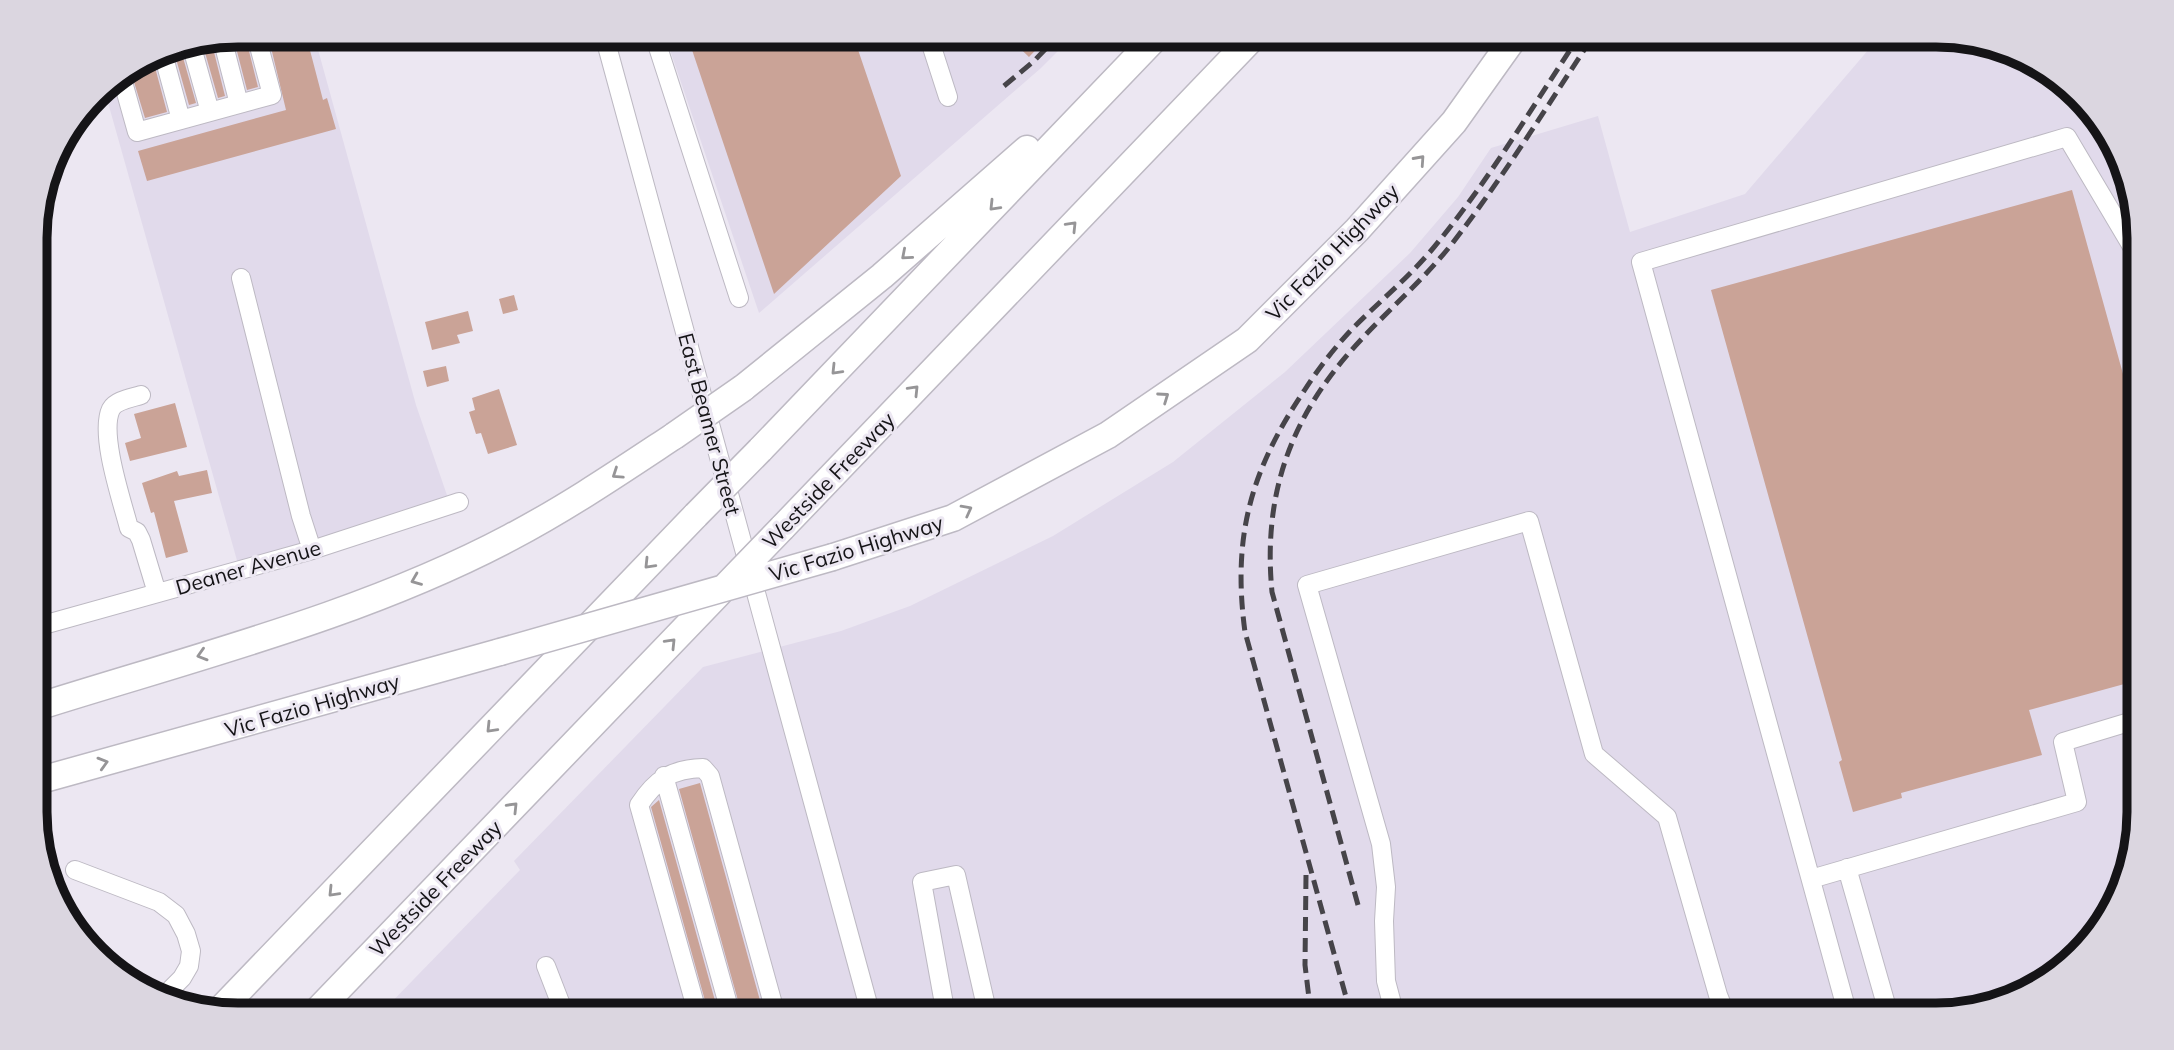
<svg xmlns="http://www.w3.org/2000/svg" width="2174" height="1050" viewBox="0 0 2174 1050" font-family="Mulish,sans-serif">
<rect width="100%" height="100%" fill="#ece7f2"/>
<path fill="#e1daeb" d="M238,35H314L416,405L450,504L238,564L105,92L98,94L104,86L161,50Z
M665,35H1074L1041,68L759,313Z
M1881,35H1936L2025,56L2105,125L2137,212L2139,812L2118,901L2049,981L1949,1015H379L520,870L514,861L703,667L841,631L910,606L1053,536L1173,462L1285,372L1410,253L1458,197L1491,148L1598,116L1630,232L1745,194Z"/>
<path fill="#caa397" d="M245,35L258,87L247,90L233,36Z
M268,35H306L323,100L327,98L336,129L147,181L138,151L286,110Z
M687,35H853L901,176L774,294Z
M1006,35H1050L1029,57Z
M211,40L225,96L218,98L202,42Z
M180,47L196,103L189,105L173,48Z
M152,56L167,112L145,118L130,69Z
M2072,190L2138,428L2139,680L2029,710L2042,755L1901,793L1902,798L1853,812L1839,762L1842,760L1711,290Z
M514,295L518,310L503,314L499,299Z
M468,311L473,331L457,335L460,343L432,350L425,322Z
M446,366L449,381L427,387L423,371Z
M499,389L517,445L488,454L481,433L476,434L469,412L475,410L472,398Z
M175,403L187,447L130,461L125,443L141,438L134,414Z
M207,470L212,493L174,501L188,552L166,558L154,512L151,513L142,483L177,471L179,476Z
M700,783L764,1015H742L679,789Z
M659,800L719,1015H709L651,807Z"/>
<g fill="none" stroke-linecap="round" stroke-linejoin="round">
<defs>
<path id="minor" d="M604,35L871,1015
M654,35L739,298
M928,35L948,97
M222,38L239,104
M191,44L210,112
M162,50L181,120
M121,75L137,132L272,95L256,35
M241,278L301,516L312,550
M141,395C132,398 116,400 111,409C99,434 122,501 129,528L137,532L141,540L157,593
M36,627L312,550L459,502
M664,776L731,1015
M1847,868L1889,1015
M75,870L159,902L176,915L186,934L191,951L189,966L182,978L163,997
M1811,879L2077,802L2063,742L2139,719
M546,966L565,1015
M698,1015L639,805C656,779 672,769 703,768L710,776L776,1015
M946,1015L922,882L956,875L988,1015
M1395,1015L1386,981L1384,921L1386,887L1381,844L1307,585L1529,521L1594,754L1667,817L1718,995L1726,1015
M1848,1015L1641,262L2067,137L2137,255"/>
<path id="highway" d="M743,388L882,276L1027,149
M760,450L1158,35
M782,528L1255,35
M833,557L953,518L1108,435L1247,340L1357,230L1454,122L1516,35
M37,707C195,657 364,615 511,537C568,507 621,471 674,436
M37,781L500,652
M219,1011L696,515
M313,1015L719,593"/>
</defs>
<use href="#minor" stroke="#bdb9c3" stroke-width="20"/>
<use href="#highway" stroke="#bdb9c3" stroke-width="29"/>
<use href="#minor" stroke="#fff" stroke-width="18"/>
<use href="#highway" stroke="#fff" stroke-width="26"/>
<path stroke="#464449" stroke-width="5" stroke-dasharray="14 7" stroke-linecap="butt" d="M1004,86L1034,61L1059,35
M1306,875L1305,965L1311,1015
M1358,905L1272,592C1263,499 1288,423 1349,353C1382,315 1419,285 1451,245C1503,178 1547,106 1594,35
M1351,1015L1245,632C1232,536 1251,470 1304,391C1318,369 1335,347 1353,328C1382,299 1413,274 1439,241C1491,177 1534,104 1580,35"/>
<defs>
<path id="highway-bridge" d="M674,436L743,388
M696,515L760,450
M725,587L782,528
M500,652L833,557"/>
</defs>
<use href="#highway-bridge" stroke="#bdb9c3" stroke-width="29" stroke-linecap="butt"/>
<use href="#highway-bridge" stroke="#fff" stroke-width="26"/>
</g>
<defs><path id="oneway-chevron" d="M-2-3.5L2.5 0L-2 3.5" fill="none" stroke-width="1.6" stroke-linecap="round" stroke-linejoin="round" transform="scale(1.75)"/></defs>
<g stroke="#969597">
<use href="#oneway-chevron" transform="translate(1420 160) rotate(-48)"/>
<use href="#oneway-chevron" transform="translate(994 206) rotate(134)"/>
<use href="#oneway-chevron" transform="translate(1072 226) rotate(-46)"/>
<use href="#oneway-chevron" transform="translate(906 255) rotate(139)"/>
<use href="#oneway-chevron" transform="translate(836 370) rotate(134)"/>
<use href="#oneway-chevron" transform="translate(914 390) rotate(-46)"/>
<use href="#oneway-chevron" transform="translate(1164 397) rotate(-35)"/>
<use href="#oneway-chevron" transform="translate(617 474) rotate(146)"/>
<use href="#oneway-chevron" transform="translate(967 510) rotate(-28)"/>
<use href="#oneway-chevron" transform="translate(649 564) rotate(134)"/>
<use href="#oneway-chevron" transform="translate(416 580) rotate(158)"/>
<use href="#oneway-chevron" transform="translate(671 643) rotate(-46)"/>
<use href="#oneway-chevron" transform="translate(202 655) rotate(163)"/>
<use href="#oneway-chevron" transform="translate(491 728) rotate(134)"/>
<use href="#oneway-chevron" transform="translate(103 763) rotate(-16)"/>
<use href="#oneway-chevron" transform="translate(513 807) rotate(-46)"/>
<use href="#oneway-chevron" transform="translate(333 892) rotate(134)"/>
</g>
<g text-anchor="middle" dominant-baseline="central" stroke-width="6" stroke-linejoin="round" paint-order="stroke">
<g font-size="21" fill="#151417" stroke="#ece7f2">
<text transform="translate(1332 252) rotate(-46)">Vic Fazio Highway</text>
<text transform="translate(710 424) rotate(75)">East Beamer Street</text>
<text transform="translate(828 480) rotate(-46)">Westside Freeway</text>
<text transform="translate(856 548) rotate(-17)">Vic Fazio Highway</text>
<text transform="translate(248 567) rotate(-16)">Deaner Avenue</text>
<text transform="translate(312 705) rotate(-16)">Vic Fazio Highway</text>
<text transform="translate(435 888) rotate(-46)">Westside Freeway</text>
</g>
</g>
<path d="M0 0H2174V1050H0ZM238 47H1936A191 191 0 0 1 2127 238V812A191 191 0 0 1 1936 1003H238A191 191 0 0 1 47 812V238A191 191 0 0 1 238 47Z" fill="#dbd6e0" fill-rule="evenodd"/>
<path fill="none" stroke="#151417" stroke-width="9" d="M238 47H1936A191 191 0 0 1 2127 238V812A191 191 0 0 1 1936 1003H238A191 191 0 0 1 47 812V238A191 191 0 0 1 238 47Z"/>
</svg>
